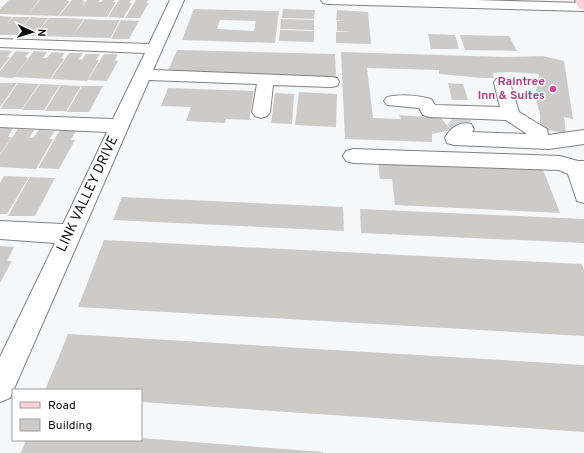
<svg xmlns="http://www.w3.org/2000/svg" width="584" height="453" viewBox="0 0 584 453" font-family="Overpass,sans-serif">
<rect width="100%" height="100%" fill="#f6f7f9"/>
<path fill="#cdcbca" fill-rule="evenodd" d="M9,0H39L27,15L0,14V9Z
M40,0H68L67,1H70L58,16L27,15Z
M72,0H84L83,1L85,2L81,9L87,0H99L98,2H101L103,0H115L113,2H116L107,17L59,16Z
M119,0H131L129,3H132L123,18L108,17Z
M136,0H148L146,3H149L140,18H125Z
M194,9L279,11L275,43L182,40ZM220,20L256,21L254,31L217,29Z
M283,9L315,10L314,19L282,18Z
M337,10L368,12L371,44L336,43V32H353L337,31V21L345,20H336Z
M0,16L12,17L5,26L13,17H30L15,35H0Z
M31,17L48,18L34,36L15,35Z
M49,18H66L84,19L72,37L35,36Z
M85,19L103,20H120L110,38L72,37Z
M281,19L314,20V30L280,29Z
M121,20L139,21L129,39H111Z
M280,30L314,31V42L279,41Z
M428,34L455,35L459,49H431Z
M460,35L509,36L517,51L465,50Z
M0,50L12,51L7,57H10L0,69Z
M177,50L335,54L336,77L168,71Z
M16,51L30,52L25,57L28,58L13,78L0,77V71Z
M34,51L47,52L43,58H47L52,52L65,53L61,58L64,59L50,79L32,78L42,64L32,78L14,77Z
M341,52L505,57L543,56L564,61L573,119L564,117L566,133L540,129V114L535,97L539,74L510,72L493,73L494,78H483L439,74V70L367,68L373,118L401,119L399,115L441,118L451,130L432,134V142L345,139Z
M69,53H83L79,59L82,60L86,54H100L96,60H99L87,81L51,79Z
M104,54H118L115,60L118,61L107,81L88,80Z
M0,83H17L0,107Z
M18,83L39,84L22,109H0Z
M448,83L463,84L468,100H452Z
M40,84L60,85L44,110H22Z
M61,85L81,86L66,111H45Z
M82,86H103L89,112H67Z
M168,88L254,91L249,120L226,119L225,123L186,121L191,107L161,106Z
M299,92L337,94L336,127L295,125Z
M275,93L294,94L292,124L271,123Z
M0,128H13L8,137H12L0,154Z
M18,129L34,130L29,138H33L39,130L55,131L49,139H53L36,169L0,167V155Z
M60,130L76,131L71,140H75L59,169L38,168Z
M378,163L543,170L560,213L395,205L392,179H380Z
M4,176L29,177L7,214H0V183Z
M30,177L55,178L35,216H8Z
M122,197L343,207L344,231L113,220Z
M360,209L584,219V243L361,233Z
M104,240L582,264L584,270V336L78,307Z
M0,246L14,247L7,261H12L0,283Z
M68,334L584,365V432L141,402V390H45Z
M141,438L323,452V453H21L26,440H141Z"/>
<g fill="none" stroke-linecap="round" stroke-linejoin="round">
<path stroke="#d3d4d5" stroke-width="20" stroke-dasharray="20 10" stroke-linecap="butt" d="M452,119L465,129"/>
<defs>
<path id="minor" d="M170,0H184L153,70L331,77L337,78L339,82L337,86L331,87L273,85L270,112L267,116L261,118L255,116L252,112L257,84L149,80L10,398L0,402V357L55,243L0,239V221L63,224L107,132L0,127V115L113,119L145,53L0,47V39L149,44Z
M321,0H475L584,3V11L328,4L323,3Z
M502,78L508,79L510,83L519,112L547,129L548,135L584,130V144L549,149L454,145L447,143L445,138C450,128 460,121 471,124L474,129L472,132L527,134L506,120L429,117L423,115L419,108L387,105L384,101L387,97C400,94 418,95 431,99L435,105L500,107L494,83L496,79Z
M353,149L560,156L578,161H584V203L577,201L568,174L559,170L353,163L346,161L343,156L346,151Z"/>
<path id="major" d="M575,0H584V10L579,9Z"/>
</defs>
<use href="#minor" stroke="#808182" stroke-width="2"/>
<use href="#major" stroke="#a87780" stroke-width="2"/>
<use href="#minor" fill="#fff" fill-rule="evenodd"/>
<use href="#major" fill="#fed0d9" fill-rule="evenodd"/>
</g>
<circle fill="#d1479c" stroke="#fff" stroke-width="1.5" cx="553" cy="89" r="4"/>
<g text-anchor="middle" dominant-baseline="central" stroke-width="3" stroke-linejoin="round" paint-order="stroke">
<g font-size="12" font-weight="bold" fill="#b23c85" stroke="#fff" text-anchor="end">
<text x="545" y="82">Raintree<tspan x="545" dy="14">Inn &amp; Suites</tspan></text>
</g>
<g font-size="14" fill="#0b0c0c" stroke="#fff">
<text transform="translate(88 194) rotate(-65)">LINK VALLEY DRIVE</text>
</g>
</g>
<rect x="12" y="389" width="130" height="52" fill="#ffffff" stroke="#9d9e9e"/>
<rect x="20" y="402" width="20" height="6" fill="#fed0d9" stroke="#9d9e9e"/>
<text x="48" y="409" font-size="12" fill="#0b0c0c">Road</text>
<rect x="20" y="419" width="20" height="12" fill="#cdcbca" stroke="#9d9e9e"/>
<text x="48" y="429" font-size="12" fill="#0b0c0c">Building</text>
<g transform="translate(32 32) rotate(94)" stroke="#ffffff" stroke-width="3" paint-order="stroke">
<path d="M0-3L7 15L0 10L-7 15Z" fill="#0b0c0c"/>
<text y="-6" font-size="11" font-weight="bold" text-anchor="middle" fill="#0b0c0c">N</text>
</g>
</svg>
